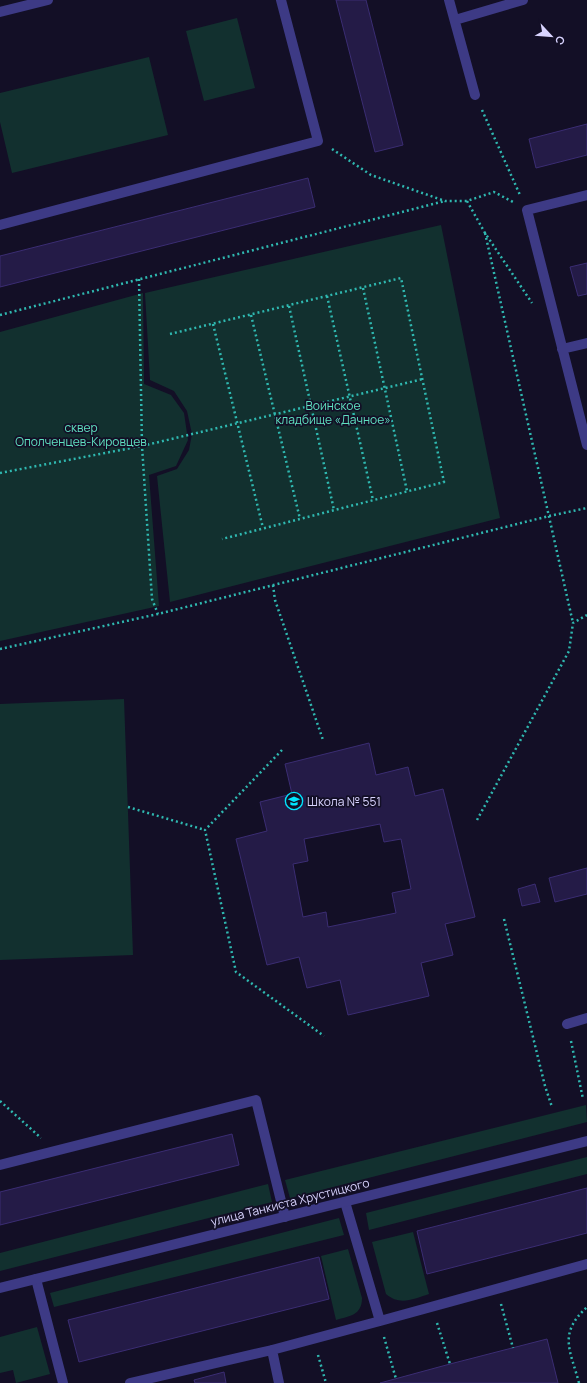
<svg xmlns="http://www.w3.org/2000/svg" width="587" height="1383" viewBox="0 0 587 1383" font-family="Manrope,sans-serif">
<rect width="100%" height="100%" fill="#130f26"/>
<path fill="#12302f" d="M237,18L255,88L204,101L186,31Z
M149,57L168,135L12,173L0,122V93Z
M441,225L500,518L170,602L157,476L177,469L189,450L192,434L187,411L174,391L150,380L145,293Z
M143,293L144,384L171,395L184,413L188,440L176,466L149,475L159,606L0,641V332Z
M124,699L133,955L0,960V704Z
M586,1105L587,1122L290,1198L285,1180Z
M587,1157V1174L369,1230L366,1213Z
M268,1184L272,1202L0,1271V1253Z
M339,1218L344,1235L54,1307L50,1293Z
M413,1232L429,1294C413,1299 400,1306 386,1294L372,1242Z
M348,1249L362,1298C362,1315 350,1316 336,1320L321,1256Z
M37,1327L50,1374L16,1383L13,1370L0,1373V1337Z"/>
<path fill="#241b47" stroke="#3b2d73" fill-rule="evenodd" d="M336,0H366L403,145L375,152Z
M587,124V155L536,168L529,139Z
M308,178L315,207L0,287V256Z
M587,263V294L578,296L570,267Z
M369,743L376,775L408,767L415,796L443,789L475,917L445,924L453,955L421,963L429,996L348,1015L340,980L307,988L299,957L267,965L236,839L267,831L260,802L292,794L285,764ZM380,824L384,842L401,839L411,889L392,893L396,913L328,927L326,912L303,917L293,864L308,861L304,839Z
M587,868V894L555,902L549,878Z
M535,884L540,902L522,906L518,889Z
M232,1134L239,1165L0,1225V1192Z
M587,1188V1233L427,1274L417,1231Z
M319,1257L329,1299L79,1362L68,1320Z
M547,1339L558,1383H380L450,1364Z
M224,1372L226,1383H195L194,1380Z"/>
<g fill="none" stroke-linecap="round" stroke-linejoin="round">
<path stroke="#2fb8b0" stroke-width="2.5" stroke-dasharray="2 3" stroke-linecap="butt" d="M482,110L520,195
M332,149L371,175L445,201H467L494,192L513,202
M467,201L485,233L532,303
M485,233L573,623
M139,279L142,446L152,599L158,614
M363,288L407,491
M327,296L373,500
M289,306L334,510
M0,315L445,201
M251,315L300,519
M213,324L263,528
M170,334L401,278L444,482L222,539
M0,473L142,446L423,379
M273,585L275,600L323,740
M0,649L158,614L549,516L587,508
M282,750L205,830L236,972L324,1036
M128,807L205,830
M477,820L569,651L573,623L587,615
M504,919L545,1086L552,1107
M571,1041L583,1099
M0,1101L41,1138
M501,1304L513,1348
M437,1323L450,1364
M384,1337L396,1379
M318,1355L326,1383
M579,1383C570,1349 558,1334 587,1307"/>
<path stroke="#3d3a85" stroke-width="10" d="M449,0L475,95
M0,12L48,0
M455,20L523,0
M587,195L527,210L587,445
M0,225L318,141L281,0
M562,349L587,343
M567,1024L587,1018
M0,1165L256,1100L285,1217
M36,1279L63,1383
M380,1321L587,1264
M272,1350L279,1383
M130,1383L272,1350L380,1321L345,1202"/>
<path stroke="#3d3a85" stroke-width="10" d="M0,1288L587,1141"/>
</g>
<defs>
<symbol id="school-ring" viewBox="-11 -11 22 22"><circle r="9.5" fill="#130f26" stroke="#00e5ff" stroke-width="1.5"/><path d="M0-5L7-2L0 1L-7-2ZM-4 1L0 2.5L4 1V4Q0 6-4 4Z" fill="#00e5ff"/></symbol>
</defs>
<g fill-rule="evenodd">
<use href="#school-ring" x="284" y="791" width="20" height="20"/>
</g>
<g text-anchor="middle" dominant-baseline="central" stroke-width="3.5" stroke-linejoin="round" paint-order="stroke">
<g font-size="12" fill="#5fe0c0" stroke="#130f26">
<text x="333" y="405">Воинское<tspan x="333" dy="14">кладбище «Дачное»</tspan></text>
<text x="81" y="427">сквер<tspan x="81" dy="14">Ополченцев-Кировцев</tspan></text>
</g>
<g font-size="12" fill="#d9d4ff" stroke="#130f26" text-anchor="start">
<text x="307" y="801">Школа № 551</text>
</g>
<g font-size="12" fill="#d9d4ff" stroke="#130f26">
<text transform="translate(290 1202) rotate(-14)">улица Танкиста Хрустицкого</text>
</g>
</g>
<g transform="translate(551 36) rotate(116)" stroke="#130f26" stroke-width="3" paint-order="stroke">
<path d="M0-3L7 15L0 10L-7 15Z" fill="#d9d4ff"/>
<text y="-6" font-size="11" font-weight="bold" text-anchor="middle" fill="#d9d4ff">С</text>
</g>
</svg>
